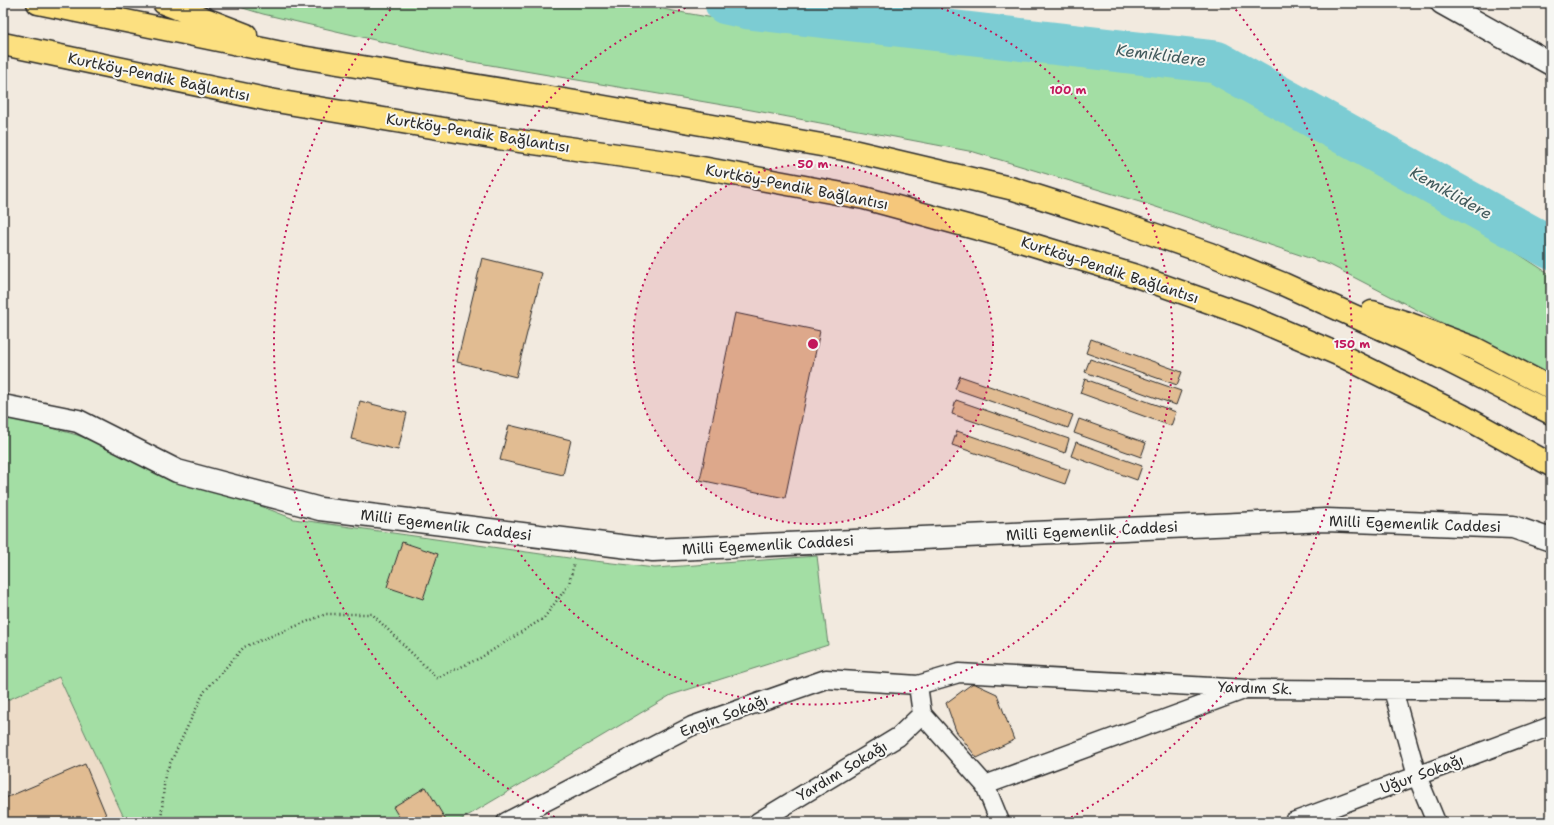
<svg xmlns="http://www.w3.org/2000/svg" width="1554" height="825" viewBox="0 0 1554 825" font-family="'Shantell Sans',sans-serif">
<rect width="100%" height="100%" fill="#f2eadf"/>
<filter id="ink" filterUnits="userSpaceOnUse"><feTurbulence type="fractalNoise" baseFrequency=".025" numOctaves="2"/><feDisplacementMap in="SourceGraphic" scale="8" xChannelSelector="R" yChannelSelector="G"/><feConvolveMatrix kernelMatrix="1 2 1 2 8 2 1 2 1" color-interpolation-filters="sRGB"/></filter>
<g filter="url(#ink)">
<path fill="#eddcc8" d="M59,677L126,822H3V702Z"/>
<path fill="#a3dea4" stroke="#678468" d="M226,3H628L708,17L1204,75L1503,244L1551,275V379L1330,265L1153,206L974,152L746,109L461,60L263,14Z
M3,414L77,435L294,519L569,558L655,568L817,556L828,645L671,695L457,822H126L59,677L3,702Z"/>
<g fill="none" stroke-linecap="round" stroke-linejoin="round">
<path stroke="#7bccd3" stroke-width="43" d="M726,3L749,8L1216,62L1551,248"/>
</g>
<path fill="#e1bc92" stroke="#2b2b2b" d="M482,258L542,273L516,377L457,362Z
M735,313L820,331L785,498L700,480Z
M1091,339L1182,372L1177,385L1086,353Z
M1090,359L1181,391L1176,405L1085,372Z
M960,376L1073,415L1068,428L955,389Z
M1085,379L1176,412L1171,426L1080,393Z
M956,400L1069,439L1065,453L952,414Z
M360,401L407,413L398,450L351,439Z
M1079,419L1146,443L1141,457L1074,433Z
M509,425L571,440L563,475L500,460Z
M957,431L1070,470L1065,484L952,445Z
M1076,442L1142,466L1137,480L1071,456Z
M402,542L438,554L423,599L387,587Z
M973,683L997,694L1014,740L977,758L956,731L946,703Z
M85,764L109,822H3V799Z
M426,787L447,822H402L393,807Z"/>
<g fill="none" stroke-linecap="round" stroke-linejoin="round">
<defs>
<path id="street" d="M918,685L922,714L985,785L1000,822
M1393,690L1417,776L1436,822
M985,785L1241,691
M506,822L692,726L826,679L918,685L959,673L1247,689L1551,691
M758,822L898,737L922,714
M1293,822L1551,726"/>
<path id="secondary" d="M1442,3L1551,64
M3,406L78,421L177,471L320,509L653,550L1326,520L1513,527L1551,540"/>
<path id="highway" d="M38,3L301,57L582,103L844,149L1014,189L1118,222L1210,254L1283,284L1409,341L1551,413
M164,3L246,35
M3,44L270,100L498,138L680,164L864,198L1004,236L1136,276L1246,315L1340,355L1461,415L1551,465
M1372,312L1407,323L1474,348L1551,388"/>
</defs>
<use href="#street" stroke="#2b2b2b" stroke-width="21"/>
<use href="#secondary" stroke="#2b2b2b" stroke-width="25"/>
<use href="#highway" stroke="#2b2b2b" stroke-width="25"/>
<path stroke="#2b2b2b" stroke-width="2.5" stroke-dasharray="1 3" stroke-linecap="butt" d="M161,822L165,774L204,692L244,647L326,614H372L437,678L480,658L544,618L569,584L574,564"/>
<use href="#street" stroke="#f6f6f2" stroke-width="18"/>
<use href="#secondary" stroke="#f6f6f2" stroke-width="22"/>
<use href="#highway" stroke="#fce080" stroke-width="22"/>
</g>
</g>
<circle cx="813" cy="344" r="180" fill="#c2185b" fill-opacity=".12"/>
<g fill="none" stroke="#c2185b" stroke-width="2" stroke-dasharray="2 4">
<circle cx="813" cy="344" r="180"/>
<path d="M930 4A360 360 0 1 1 696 4"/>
<path d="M560 820A539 539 0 0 1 394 5M1232 5A539 539 0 0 1 1066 820"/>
</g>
<g text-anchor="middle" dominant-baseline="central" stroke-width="4" stroke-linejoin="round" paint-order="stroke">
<g font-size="15" fill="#2b2b2b" stroke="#f6f6f2">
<text transform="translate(159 77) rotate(12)">Kurtköy-Pendik Bağlantısı</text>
<text transform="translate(478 133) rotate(9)">Kurtköy-Pendik Bağlantısı</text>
<text transform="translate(797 187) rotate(11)">Kurtköy-Pendik Bağlantısı</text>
<text transform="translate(1110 270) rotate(18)">Kurtköy-Pendik Bağlantısı</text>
<text transform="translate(1415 524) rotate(2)">Milli Egemenlik Caddesi</text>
<text transform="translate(446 525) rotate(7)">Milli Egemenlik Caddesi</text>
<text transform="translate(1092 531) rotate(-3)">Milli Egemenlik Caddesi</text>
<text transform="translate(768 545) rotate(-3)">Milli Egemenlik Caddesi</text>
<text transform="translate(1255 688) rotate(2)">Yardım Sk.</text>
<text transform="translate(724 716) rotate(-21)">Engin Sokağı</text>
<text transform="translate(842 771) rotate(-31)">Yardım Sokağı</text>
<text transform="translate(1422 774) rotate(-20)">Uğur Sokağı</text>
</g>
<g font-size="16" font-style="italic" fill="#435b5d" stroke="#f6f6f2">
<text transform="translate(1161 55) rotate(7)">Kemiklidere</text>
<text transform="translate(1451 193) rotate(29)">Kemiklidere</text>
</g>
</g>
<circle cx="813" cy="344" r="6" fill="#c2185b" stroke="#f6f6f2" stroke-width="2"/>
<g font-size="12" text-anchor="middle" font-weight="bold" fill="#c2185b" stroke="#f6f6f2" stroke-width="4" stroke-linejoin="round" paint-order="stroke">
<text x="1068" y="94">100 m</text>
<text x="813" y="168">50 m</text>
<text x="1352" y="348">150 m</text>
</g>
<rect width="1554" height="825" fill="none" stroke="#f6f6f2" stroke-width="16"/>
<rect x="8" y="8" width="1538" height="809" fill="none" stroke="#2b2b2b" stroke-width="1.5" filter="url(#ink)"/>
</svg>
